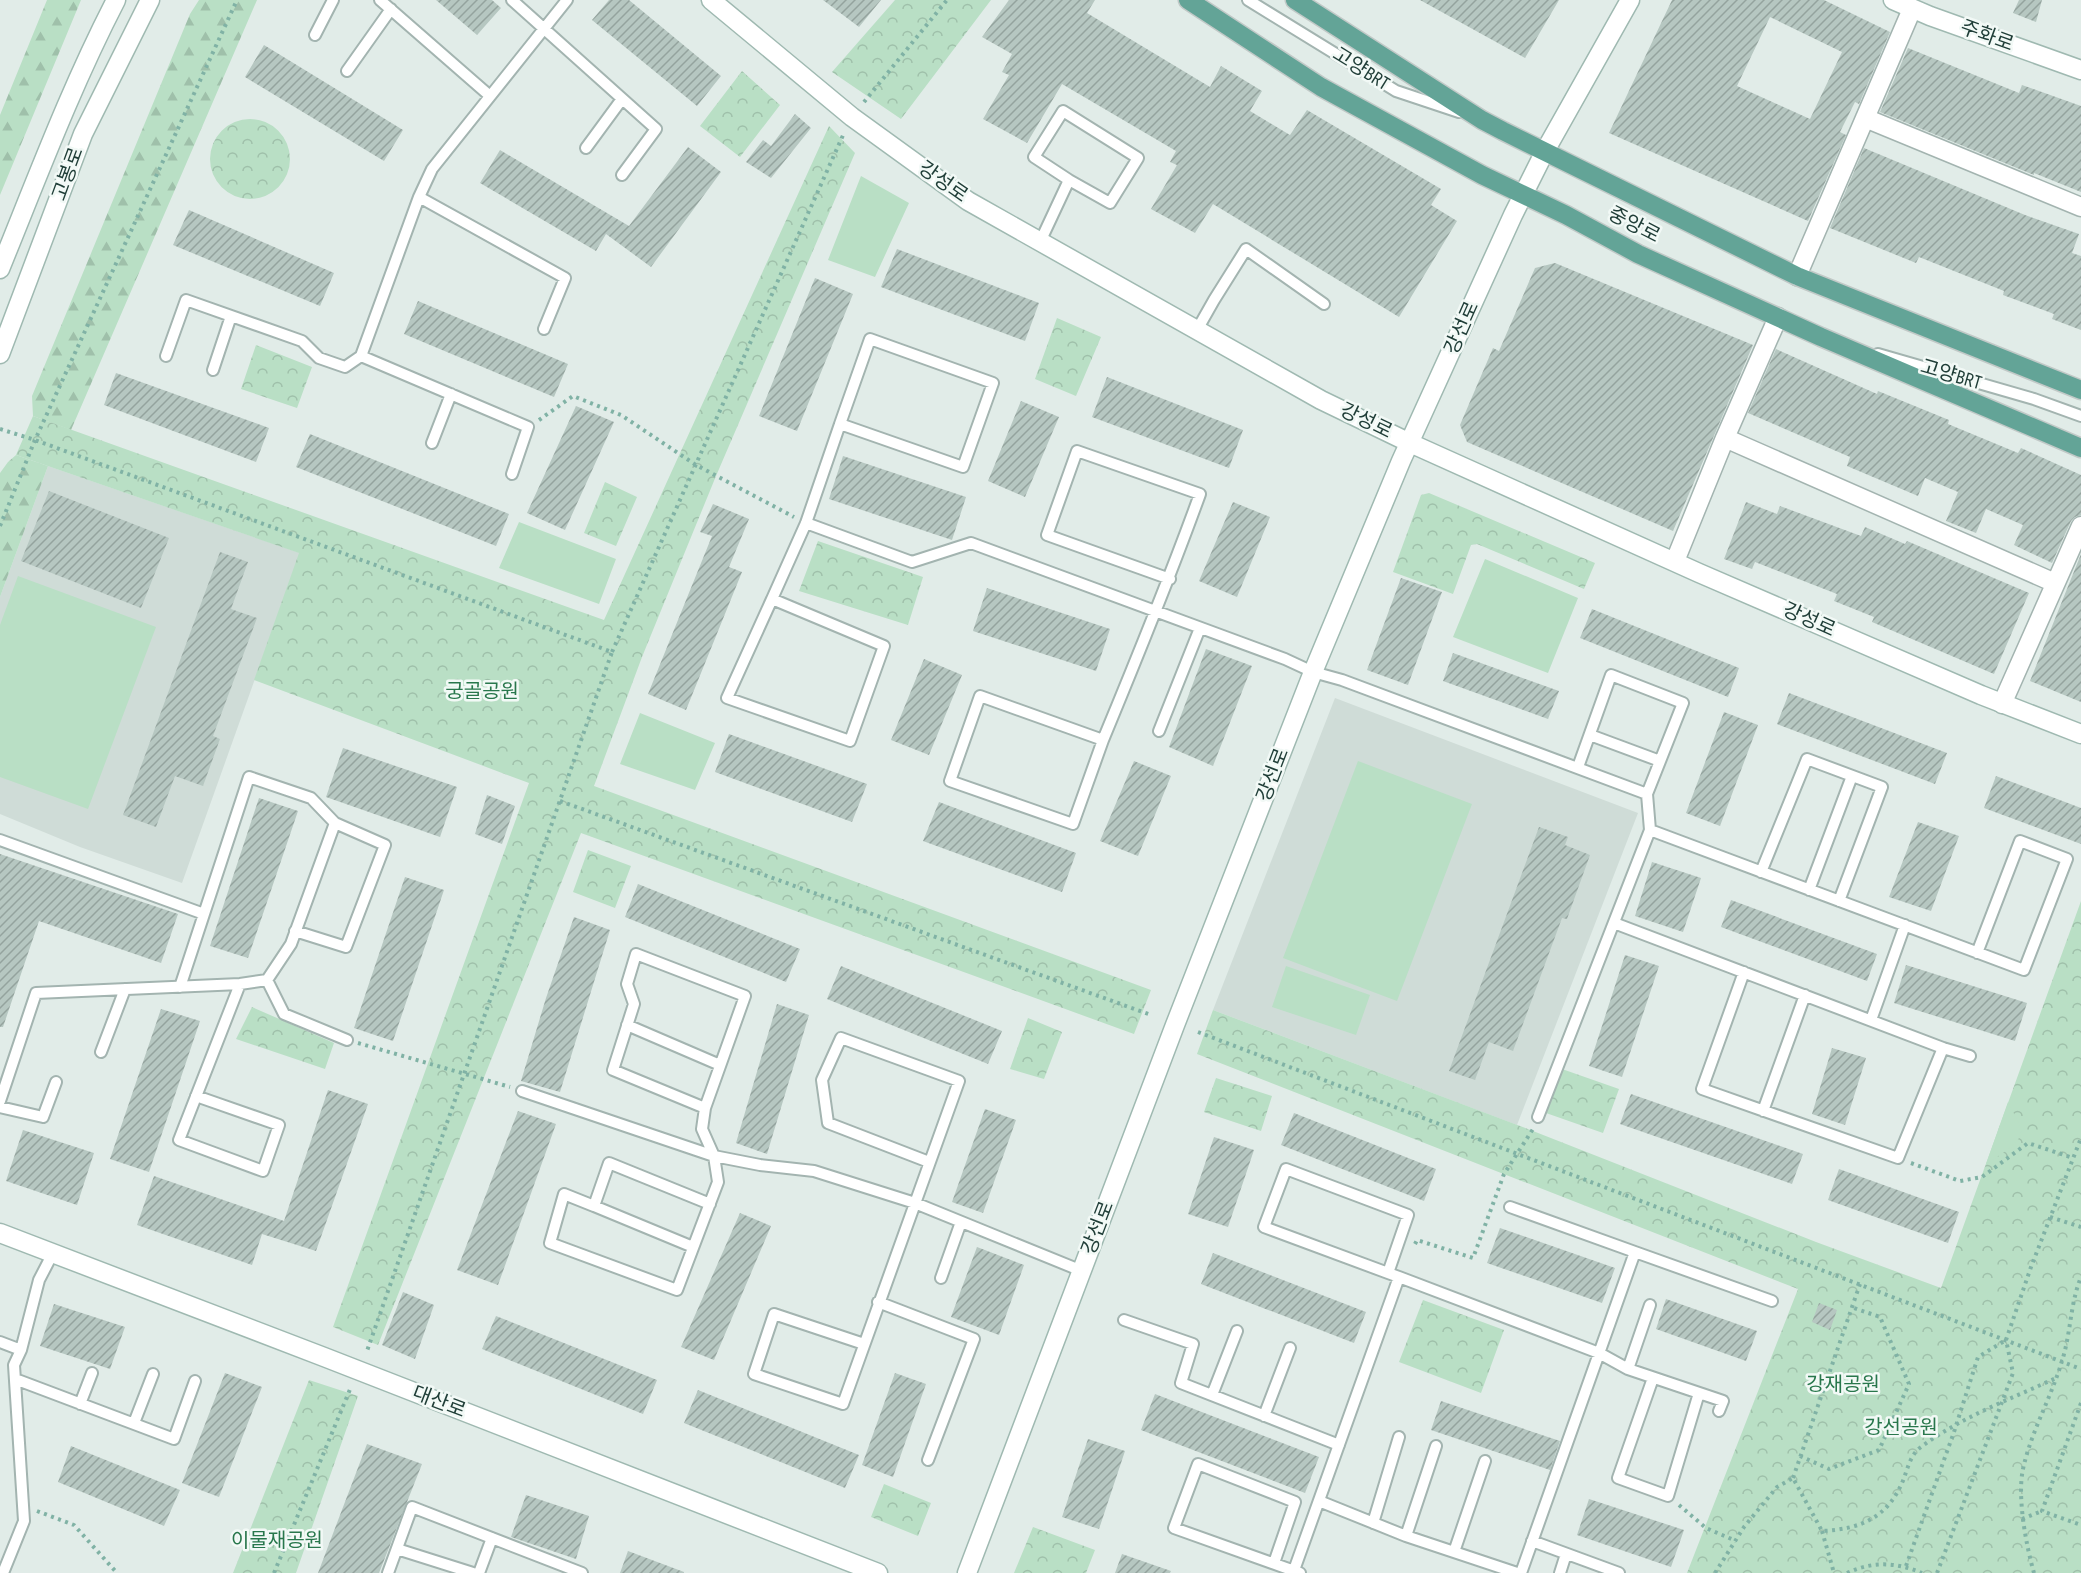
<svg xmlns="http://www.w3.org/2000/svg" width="2081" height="1573" viewBox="0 0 2081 1573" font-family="'Sofia Sans Condensed','Noto Sans KR',sans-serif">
<defs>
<pattern id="forest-firs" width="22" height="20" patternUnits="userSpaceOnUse" patternTransform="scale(1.5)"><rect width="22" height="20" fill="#b9dfc5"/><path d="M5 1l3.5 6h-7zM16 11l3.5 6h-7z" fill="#9fc0aa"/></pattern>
<pattern id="park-crowns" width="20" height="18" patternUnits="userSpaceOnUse" patternTransform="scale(1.5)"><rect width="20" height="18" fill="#b9dfc5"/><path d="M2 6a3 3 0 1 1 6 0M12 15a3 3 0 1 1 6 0" fill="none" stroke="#9fc0aa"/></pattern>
<pattern id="building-hatch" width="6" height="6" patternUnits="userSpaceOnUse" patternTransform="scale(1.5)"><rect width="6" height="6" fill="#b6c7c1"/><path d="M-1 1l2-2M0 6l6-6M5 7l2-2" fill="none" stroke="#94a39e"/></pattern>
</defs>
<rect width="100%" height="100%" fill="#e1ece8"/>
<path fill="#cfdcd7" d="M48,466L300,553L182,883L80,847L0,814V597Z
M1335,698L1638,813L1517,1125L1213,1010Z"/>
<path fill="url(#forest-firs)" d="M47,0H81L0,195V115Z
M199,0H257L71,430L33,416L32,396L190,14Z
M16,455L48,466L0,597V473L8,462Z"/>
<path fill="url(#park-crowns)" d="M895,0H991L901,119L832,72Z
M742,71L780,105L740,157L700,126Z
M210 159a40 40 0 1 1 80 0a40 40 0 1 1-80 0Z
M829,126L855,153L716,476L642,657L594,786L1151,990L1134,1034L581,833L378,1345L333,1327L529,783L254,680L299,553L16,455L33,416L604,620Z
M1057,318L1101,337L1076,396L1035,379Z
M256,345L312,367L297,408L241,389Z
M605,482L637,497L616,546L584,533Z
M1429,493L1595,563L1584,589L1477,544L1471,545L1453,594L1393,572L1421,495Z
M818,541L923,577L908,625L799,591Z
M588,850L631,866L615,908L573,892Z
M2081,901V1573H1687L1798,1289L1197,1054L1213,1010L1533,1131L1816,1242L1941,1288Z
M252,1007L334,1043L325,1069L236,1039Z
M1028,1018L1062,1032L1044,1079L1010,1069Z
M1562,1069L1619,1089L1603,1133L1546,1113Z
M1216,1078L1272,1096L1261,1131L1204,1112Z
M1423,1300L1504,1330L1481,1393L1399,1362Z
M309,1380L358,1396L296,1573H233Z
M884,1484L931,1503L918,1536L871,1517Z
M1033,1527L1095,1550L1086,1573H1014Z"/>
<path fill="#b9dfc5" d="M861,176L909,203L875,277L828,260Z
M519,522L616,559L599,604L499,568Z
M1485,559L1578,598L1548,673L1453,637Z
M18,576L156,627L88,809L0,777V625Z
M640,713L715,743L695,790L620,764Z
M1358,761L1472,804L1397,1001L1283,958Z
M1286,966L1370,995L1356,1035L1272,1007Z
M2008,1102C2012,1111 2019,1121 2021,1130C2023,1143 1996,1157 1986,1164Z"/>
<path fill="url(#building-hatch)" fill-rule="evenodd" d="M436,0H492L501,8L477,35Z
M609,0H629L721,76L697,106L592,20Z
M823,0H881L859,27Z
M1009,0H1095L1087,13L1210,87L1221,66L1262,91L1250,111L1290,135L1307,110L1441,189L1431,205L1457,221L1399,317L1213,204L1195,233L1151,209L1177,165L1170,162L1176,151L1062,84L1027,143L983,119L1009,75L1002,72L1012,54L982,37Z
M1420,0H1559L1525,58Z
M1672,0H1824L1890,32L1859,104L1855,102L1840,132L1846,135L1808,221L1609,133ZM1770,17L1842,52L1810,119L1737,86Z
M2019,0H2042L2036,22L2013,13Z
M264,45L403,130L384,161L245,77Z
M1908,48L2019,93L2022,85L2081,106V192L2034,173V175L1880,112Z
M795,114L811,128L771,178L746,162L763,140L771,146Z
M688,147L721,172L651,267L606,234L596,251L480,183L500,150L629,226Z
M1864,148L2025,215L2079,234L2072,253L2081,256V330L2052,319L2054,314L2003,295L2004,291L1919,257L1916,263L1830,228Z
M189,210L334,273L320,306L173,245Z
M897,249L1039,303L1025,341L881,287Z
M1555,263L1753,345L1673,531L1467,442L1460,425L1493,348L1499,351L1535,268Z
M815,278L853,294L797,431L759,416Z
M418,301L568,364L554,397L404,334Z
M1776,349L1877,394L1878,391L1949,420L1948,424L2018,453L2021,448L2081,475V515L2075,517L2071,521L2052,563L2014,545L2023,525L1986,509L1976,533L1946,521L1958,492L1925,478L1918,496L1847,466L1850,457L1748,413Z
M116,373L269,428L256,462L104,405Z
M1107,377L1243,430L1229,468L1092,417Z
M1021,401L1059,417L1025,497L988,481Z
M576,406L614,422L565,530L527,513Z
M310,434L509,514L496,546L296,467Z
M843,456L966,497L952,540L829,499Z
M49,491L169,538L141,608L21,561Z
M1233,502L1270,517L1237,597L1199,581Z
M1746,502L1777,514L1780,506L1861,536L1865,527L1905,544L1907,541L2029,593L1994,674L1872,622L1874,617L1834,601L1837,594L1755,562L1752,569L1724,559Z
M713,504L749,519L729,567L742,572L686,710L648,694L712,536L700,532Z
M220,552L248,562L231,609L257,618L213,736L220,739L203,786L175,776L156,827L123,815Z
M2081,554V702L2030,681Z
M1401,578L1442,592L1408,685L1367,670Z
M987,588L1110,629L1096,671L973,631Z
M1592,609L1739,668L1728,697L1580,638Z
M1206,649L1252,666L1213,766L1169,747Z
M1453,653L1559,691L1548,719L1443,681Z
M924,659L962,675L929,755L891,740Z
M1789,693L1947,753L1935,784L1777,724Z
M1724,712L1758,725L1720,826L1686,813Z
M729,734L867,784L852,822L715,772Z
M343,748L457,787L440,837L326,797Z
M1134,761L1171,776L1138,856L1100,841Z
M1996,776L2081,808V844L1984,808Z
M487,795L515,806L502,844L475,834Z
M259,798L298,811L248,958L210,946Z
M939,802L1076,853L1062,892L923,841Z
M1918,822L1959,836L1931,911L1889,897Z
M1539,827L1568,837L1565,845L1590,855L1567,919L1562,918L1513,1051L1489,1042L1475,1080L1449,1071Z
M0,854L178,914L161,963L39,921L3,1027H0Z
M1652,862L1701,878L1683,932L1635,916Z
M405,877L444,890L393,1041L354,1028Z
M638,884L800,949L786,982L625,917Z
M1731,900L1877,954L1867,981L1721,927Z
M574,917L610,930L560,1092L521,1081L546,998Z
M1625,955L1659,966L1622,1077L1589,1066Z
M1906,965L2027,1003L2015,1041L1894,1003Z
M841,966L1002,1031L988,1064L827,999Z
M777,1004L809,1015L767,1154L736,1143Z
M161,1009L200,1021L149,1172L110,1159Z
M1832,1048L1866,1058L1845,1125L1812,1114Z
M328,1090L368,1104L316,1251L262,1234L252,1265L137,1225L154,1176L284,1221Z
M1631,1094L1803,1154L1792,1184L1620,1124Z
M985,1109L1016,1120L983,1213L952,1202Z
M518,1111L556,1124L498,1285L457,1270Z
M1294,1113L1436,1169L1424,1201L1281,1145Z
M23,1130L94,1153L77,1205L6,1181Z
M1214,1137L1254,1150L1228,1227L1188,1214Z
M1839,1169L1959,1212L1948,1243L1828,1200Z
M740,1213L771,1226L714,1360L681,1347Z
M1500,1228L1615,1268L1602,1303L1487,1263Z
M977,1247L1024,1265L999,1335L951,1317Z
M1213,1253L1366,1312L1354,1343L1201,1284Z
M403,1292L434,1305L415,1359L382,1345Z
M1666,1299L1757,1331L1746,1361L1656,1329Z
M1819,1303L1837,1310L1830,1330L1812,1322Z
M54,1304L125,1327L110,1369L40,1346Z
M496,1316L657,1380L643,1414L482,1349Z
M225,1373L262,1387L219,1497L182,1483Z
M895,1373L926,1384L893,1477L862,1465Z
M698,1390L859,1455L845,1488L684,1423Z
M1155,1394L1319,1457L1305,1493L1141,1430Z
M1441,1401L1560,1441L1550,1470L1431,1430Z
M1088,1439L1125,1451L1099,1529L1062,1517Z
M367,1444L422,1464L379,1573H318Z
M71,1446L180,1490L164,1526L58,1482Z
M526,1495L589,1516L576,1559L511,1537Z
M1589,1499L1684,1530L1671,1567L1577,1535Z
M628,1551L684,1572V1573H620Z
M1122,1554L1171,1571L1170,1573H1115Z"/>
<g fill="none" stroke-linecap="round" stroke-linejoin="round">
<defs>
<path id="lane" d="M380,0L490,96
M512,0L656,129L622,175
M1248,0L1396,91L1459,112
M315,35L333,0
M347,71L391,9
M1063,111L1138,158L1110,203L1069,180L1034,157Z
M586,148L622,99
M419,197L565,278L544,329
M1040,242L1069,180
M1197,330L1214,300L1246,249L1324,304
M870,339L993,383L963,467L840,424Z
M1878,354L2034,399L2081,416
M166,356L186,300L302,341L319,358L345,367L361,356L528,427L512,474
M361,356L419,197L432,169L567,0
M213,370L231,316
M432,443L451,394
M806,523L912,562L971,543L1285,659L1313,672L1342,680L1647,794L1650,830L1538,1117
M772,599L884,646L850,741L727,698Z
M772,599L806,523L840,424
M980,696L1103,740L1073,824L950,781Z
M1159,731L1200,628
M1590,735L1660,761
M1103,740C1137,658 1170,577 1200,494L1077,451L1047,535L1170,579
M1578,767L1611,675L1683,703L1647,794
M1650,830L2024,970L2067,859L2020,841L1977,953
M0,840L204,914
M1761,872L1807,759L1882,787L1839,901
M1809,890L1852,776
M1614,923L1943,1048L1970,1056
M295,931L346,947L385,845L335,823
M1744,972L1702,1089L1898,1158L1943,1048
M267,980L284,1014L347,1040
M1871,1020L1905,925
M627,1025L720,1065
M101,1052L125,989
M522,1091L714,1156L760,1165L814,1171L915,1203L1082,1271
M196,1096L279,1125L263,1171L179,1140L240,984
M0,1101L36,993L240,984L267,980L291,944L335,823L311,798L249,777L180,987
M0,1107L43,1117L56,1082
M705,1108L613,1070L634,1004L627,984L636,954L745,996L705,1108L702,1129L714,1156L718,1182L677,1290L550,1243L564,1194L594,1206L609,1163L710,1204
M1763,1111L1805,995
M594,1206L693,1247
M1510,1207L1635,1252L1521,1573
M1635,1252L1772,1301
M1388,1273L1408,1215L1286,1169L1264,1227L1388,1273L1399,1277
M941,1278L961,1222
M878,1302L974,1339L928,1460
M1124,1320L1193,1344L1181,1383L1339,1445
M0,1342L21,1350
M864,1344L774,1314L754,1374L843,1404L959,1081L841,1038L822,1080L828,1123L929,1162
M1628,1369L1650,1305
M1653,1378L1618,1478L1668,1496L1699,1393
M15,1379L174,1439L195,1381
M1212,1395L1237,1331
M80,1404L92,1373
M1264,1416L1290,1348
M134,1423L153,1374
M1319,1501L1406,1536L1517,1573
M1373,1523L1399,1437
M1406,1536L1436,1446
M1532,1541L1619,1573
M397,1549L473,1573
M1454,1552L1485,1461
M1274,1563L1295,1502L1198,1464L1174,1528L1300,1573
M3,1573L24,1521L14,1365L21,1350L39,1280L53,1253
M388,1573L412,1507L582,1573
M479,1573L492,1538
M1293,1573L1399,1277L1599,1353L1628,1369L1723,1401L1719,1411
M1560,1573L1566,1554"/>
<path id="street" d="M1865,118L2081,207
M1797,276L1912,9
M1725,438L2055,583
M1675,561L1725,438L1778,317
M2002,704L2081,526"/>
<path id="secondary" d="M711,0L852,117L968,201L1321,400L1410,443L1699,573L1981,695L2081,734
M1893,0L1930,16L2081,70
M0,269C37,178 71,87 116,0
M0,354L83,134L150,0
M0,1233L324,1357L878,1573
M967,1573L1175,1025L1313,672L1401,461L1513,215L1545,151L1630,0"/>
<path id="primary" d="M1188,0L1321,87L1482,175L1566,215L1638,254L1821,337L2081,448
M1295,0L1482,120L1503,131L1797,276L2081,390"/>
</defs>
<use href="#lane" stroke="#a3b4b0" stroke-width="14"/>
<use href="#street" stroke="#a3b4b0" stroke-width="21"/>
<use href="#secondary" stroke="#9fb9b1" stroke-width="21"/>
<use href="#primary" stroke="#c1c9c7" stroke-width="21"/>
<path stroke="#80b2a5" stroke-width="4" stroke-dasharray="3 4.5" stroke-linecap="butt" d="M864,102L947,0
M539,420L573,396L621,415L696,465L794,517
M0,429L35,440L612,652L367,1351
M0,526L35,440L237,0
M612,652L844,133
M560,801L1151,1015
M1198,1032L2081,1369
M358,1043L510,1087
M1911,1163L1960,1181L1982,1177L2028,1143L2073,1158
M2050,1217L2081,1227
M1415,1244L1417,1240L1473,1258L1504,1174L1533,1129
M2081,1403L2042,1511L2081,1525
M1800,1456L1829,1469L1879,1450L1909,1384L1880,1317L1851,1307
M1793,1478L1860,1284
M1679,1505L1706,1528L1736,1541
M37,1511L74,1525L117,1573
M2022,1519L2042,1511
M1822,1531L1834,1573
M1906,1566L1954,1432L1978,1357L2006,1340
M274,1573L351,1387
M1715,1573L1744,1527L1777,1487L1793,1478L1822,1531C1862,1529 1889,1517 1904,1478C1908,1467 1911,1454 1921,1447C1961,1417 2011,1399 2056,1378
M1847,1573C1873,1561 1896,1562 1922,1573
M1937,1573L2013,1373L2006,1340L2031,1267L2081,1138
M2034,1573C2026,1545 2017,1497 2023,1469C2031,1432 2051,1398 2062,1361C2071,1333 2070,1304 2081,1277"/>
<use href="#lane" stroke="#fff" stroke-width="10"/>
<use href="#street" stroke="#fff" stroke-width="18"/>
<use href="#secondary" stroke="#fff" stroke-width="18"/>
<use href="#primary" stroke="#63a497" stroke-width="18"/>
</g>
<g text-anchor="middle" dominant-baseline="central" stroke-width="5" stroke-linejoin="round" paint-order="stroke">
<g font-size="20" fill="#203e38" stroke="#f2f9f6">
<text transform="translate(1987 36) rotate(20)">주화로</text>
<text transform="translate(1361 69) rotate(32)">고양BRT</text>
<text transform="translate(68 174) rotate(-70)">고봉로</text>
<text transform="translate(943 182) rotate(35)">강성로</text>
<text transform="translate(1634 225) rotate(27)">중앙로</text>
<text transform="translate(1462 328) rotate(-66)">강선로</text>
<text transform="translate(1951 375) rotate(16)">고양BRT</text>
<text transform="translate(1366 421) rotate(26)">강성로</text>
<text transform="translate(1809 620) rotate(24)">강성로</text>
<text transform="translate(1273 775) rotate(-69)">강선로</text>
<text transform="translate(1098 1228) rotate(-69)">강선로</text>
<text transform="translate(439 1402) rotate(21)">대산로</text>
</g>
<g font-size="20" fill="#28774c" stroke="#f2f9f6">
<text x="482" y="692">궁골공원</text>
<text x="1843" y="1385">강재공원</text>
<text x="1901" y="1428">강선공원</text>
<text x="277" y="1541">이물재공원</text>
</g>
</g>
</svg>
